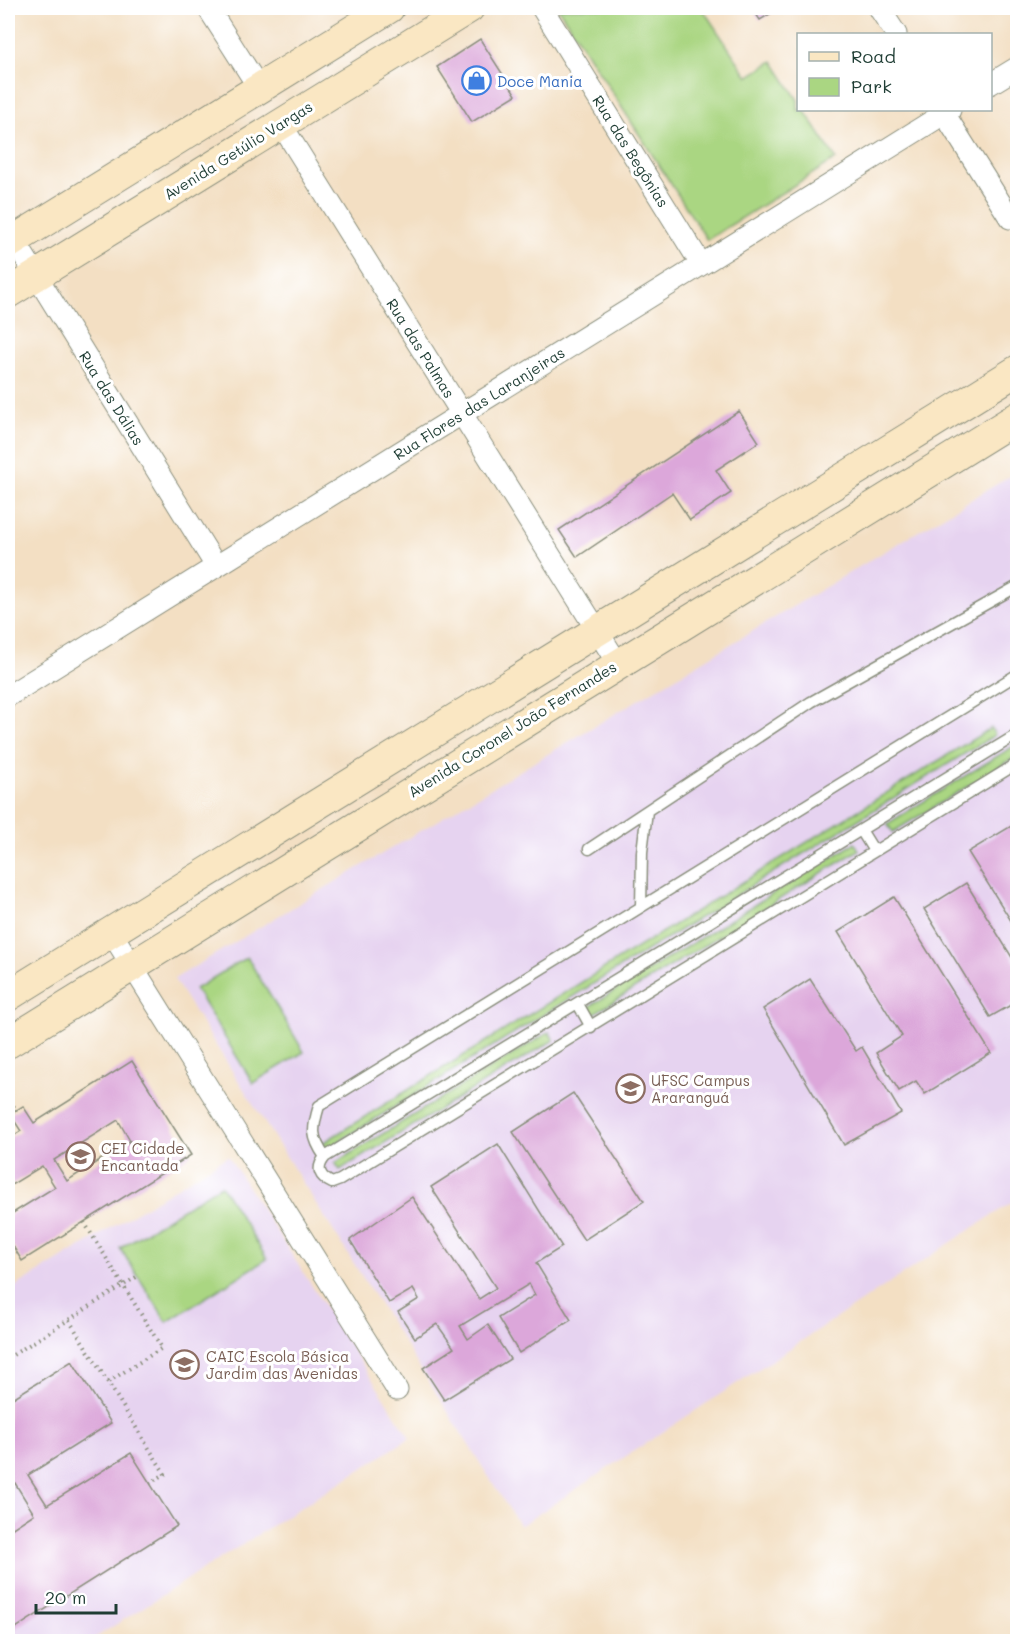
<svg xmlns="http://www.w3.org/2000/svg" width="1025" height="1649" viewBox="0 0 1025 1649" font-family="Mali,sans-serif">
<rect width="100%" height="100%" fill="#fff"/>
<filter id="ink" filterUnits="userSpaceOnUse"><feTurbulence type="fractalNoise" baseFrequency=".0167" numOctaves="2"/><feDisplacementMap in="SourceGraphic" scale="12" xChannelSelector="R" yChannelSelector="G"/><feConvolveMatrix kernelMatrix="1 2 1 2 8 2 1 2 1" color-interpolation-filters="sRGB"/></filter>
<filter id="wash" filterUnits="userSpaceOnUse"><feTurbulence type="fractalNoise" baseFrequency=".008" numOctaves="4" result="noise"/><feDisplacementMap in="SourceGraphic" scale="24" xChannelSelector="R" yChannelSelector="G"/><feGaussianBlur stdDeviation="1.35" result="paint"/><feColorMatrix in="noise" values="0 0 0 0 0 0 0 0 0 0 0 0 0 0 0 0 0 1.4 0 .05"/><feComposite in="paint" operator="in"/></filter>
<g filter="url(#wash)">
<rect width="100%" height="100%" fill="#f3dfc3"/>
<path fill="#e6d3f0" d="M1017,472V1199L520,1526L174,979Z
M228,1156L410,1438L90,1641L8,1642V1291Z"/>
<path fill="#aad682" stroke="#648a5b" stroke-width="1.5" d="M558,8H702L748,77L773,61L798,100V110H804L836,159L707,240Z
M991,728L995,735L325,1150L321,1144Z
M1017,744V756L893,832L887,824Z
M855,843L859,850L590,1016L585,1009Z
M247,957L304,1052L253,1083L195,989Z
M549,1032L554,1040L340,1170L335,1163Z
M221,1185L267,1259L167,1322L120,1248Z"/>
<g id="blocks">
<path fill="#dca7da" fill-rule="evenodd" d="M752,8H780L760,20Z
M480,39L516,95L472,122L437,67Z
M739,411L759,442L716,470L731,493L690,520L672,493L577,557L559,530Z
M1018,822V932L968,852Z
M966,883L1018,967V1001L990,1017L924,909Z
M894,897L991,1053L925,1094L916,1081L899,1091L876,1053L902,1036L838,932Z
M810,979L856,1051L862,1047L901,1113L844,1145L763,1009Z
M132,1061L191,1155L22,1261L8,1238V1216L55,1187L42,1166L8,1187V1139L21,1131L10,1114L23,1106L34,1123ZM118,1120L130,1141L67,1181L54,1160Z
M573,1093L644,1201L584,1240L513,1132Z
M498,1144L562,1247L536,1263L571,1320L519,1353L498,1318L535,1295L529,1284L460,1326L468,1339L488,1325L510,1359L444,1400L423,1368L454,1348L437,1324L415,1338L398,1312L419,1299L413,1289L389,1303L350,1240L412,1197L479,1299L496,1288L431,1187Z
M72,1361L111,1423L28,1475L47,1505L131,1453L177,1526L8,1633V1531L34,1514L15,1483L8,1487V1401Z"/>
</g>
</g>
<g filter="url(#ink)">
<use href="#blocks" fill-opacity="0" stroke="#898e7c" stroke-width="1.5"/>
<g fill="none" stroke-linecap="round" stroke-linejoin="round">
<defs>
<path id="lane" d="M1018,734L325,1157C315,1169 320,1177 332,1183L340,1180L1018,763
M861,830L874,851
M589,849L811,702L1018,586
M641,907L642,852L647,811
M578,1004L591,1027
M325,1157C311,1137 312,1129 319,1106L1018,674"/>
<path id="street" d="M208,8L259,88
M542,8L701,264
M879,8L896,34
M990,84L1018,67
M942,110L1010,218
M281,124L618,664
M8,230L216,566
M8,696L950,110
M111,932L397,1390"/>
<path id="secondary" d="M8,244L389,8
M8,293L469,8
M8,996L1018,370
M8,1043L1018,417"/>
</defs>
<use href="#lane" stroke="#898e7c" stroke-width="13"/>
<use href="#street" stroke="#898e7c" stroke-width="23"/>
<use href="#secondary" stroke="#898e7c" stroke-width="32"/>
<path stroke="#898e7c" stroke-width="4" stroke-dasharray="1.5 4.5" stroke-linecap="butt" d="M8,1095L16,1111
M84,1222L162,1348L108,1382
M69,1320L165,1474L150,1483
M8,1358L138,1276"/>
<use href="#lane" stroke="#fff" stroke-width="10"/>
<use href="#street" stroke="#fff" stroke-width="21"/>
<use href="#secondary" stroke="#fae7c3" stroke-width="30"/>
</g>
</g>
<defs>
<symbol id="shop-ring" viewBox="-11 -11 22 22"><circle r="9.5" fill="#fff" stroke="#3f7fe0" stroke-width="1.5"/><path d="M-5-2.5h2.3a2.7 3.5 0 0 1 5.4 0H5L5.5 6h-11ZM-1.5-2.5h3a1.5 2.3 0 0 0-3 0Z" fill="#3f7fe0"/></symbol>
<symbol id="university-ring" viewBox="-11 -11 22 22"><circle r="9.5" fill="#fff" stroke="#8d6e63" stroke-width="1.5"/><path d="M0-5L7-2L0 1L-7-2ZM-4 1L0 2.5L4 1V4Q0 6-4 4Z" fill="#8d6e63"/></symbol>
<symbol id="school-ring" viewBox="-11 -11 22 22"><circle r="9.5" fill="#fff" stroke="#8d6e63" stroke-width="1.5"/><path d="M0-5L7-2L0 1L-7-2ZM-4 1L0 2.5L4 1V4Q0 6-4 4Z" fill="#8d6e63"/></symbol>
</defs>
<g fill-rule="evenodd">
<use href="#shop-ring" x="460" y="64" width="33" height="33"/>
<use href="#university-ring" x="614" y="1072" width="33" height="33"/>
<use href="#school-ring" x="64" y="1140" width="33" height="33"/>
<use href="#school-ring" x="168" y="1348" width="33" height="33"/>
</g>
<g text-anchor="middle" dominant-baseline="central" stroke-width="6" stroke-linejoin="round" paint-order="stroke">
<g font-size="15" fill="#366cbe" stroke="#fff" text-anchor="start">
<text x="497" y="81">Doce Mania</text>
</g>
<g font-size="15" fill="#1f3d34" stroke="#fff">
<text transform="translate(238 150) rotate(-32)">Avenida Getúlio Vargas</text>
<text transform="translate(631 151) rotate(58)">Rua das Begônias</text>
<text transform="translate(421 348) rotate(58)">Rua das Palmas</text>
<text transform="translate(112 398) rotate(58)">Rua das Dálias</text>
<text transform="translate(479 403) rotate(-32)">Rua Flores das Laranjeiras</text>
<text transform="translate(512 729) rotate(-32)">Avenida Coronel João Fernandes</text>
</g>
<g font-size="15" fill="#785e54" stroke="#fff" text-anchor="start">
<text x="651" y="1080">UFSC Campus<tspan x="651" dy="17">Araranguá</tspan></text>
<text x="101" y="1148">CEI Cidade<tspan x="101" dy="17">Encantada</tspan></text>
<text x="206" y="1356">CAIC Escola Básica<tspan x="206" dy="17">Jardim das Avenidas</tspan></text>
</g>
</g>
<rect width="1025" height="1649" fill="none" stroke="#fff" stroke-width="30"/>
<rect x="797" y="33" width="195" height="78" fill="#ffffff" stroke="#a5b1ae" stroke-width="1.5"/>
<rect x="809" y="52" width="30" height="9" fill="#fae7c3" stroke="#a5b1ae" stroke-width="1.5"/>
<text x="851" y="63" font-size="18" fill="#1f3d34">Road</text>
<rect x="809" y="78" width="30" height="18" fill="#aad682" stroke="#a5b1ae" stroke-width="1.5"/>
<text x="851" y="93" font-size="18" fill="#1f3d34">Park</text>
<path d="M36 1604v9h80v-9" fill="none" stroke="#1f3d34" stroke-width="3"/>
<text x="45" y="1604" font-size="18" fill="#1f3d34" stroke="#ffffff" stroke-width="4.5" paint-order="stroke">20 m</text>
</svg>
